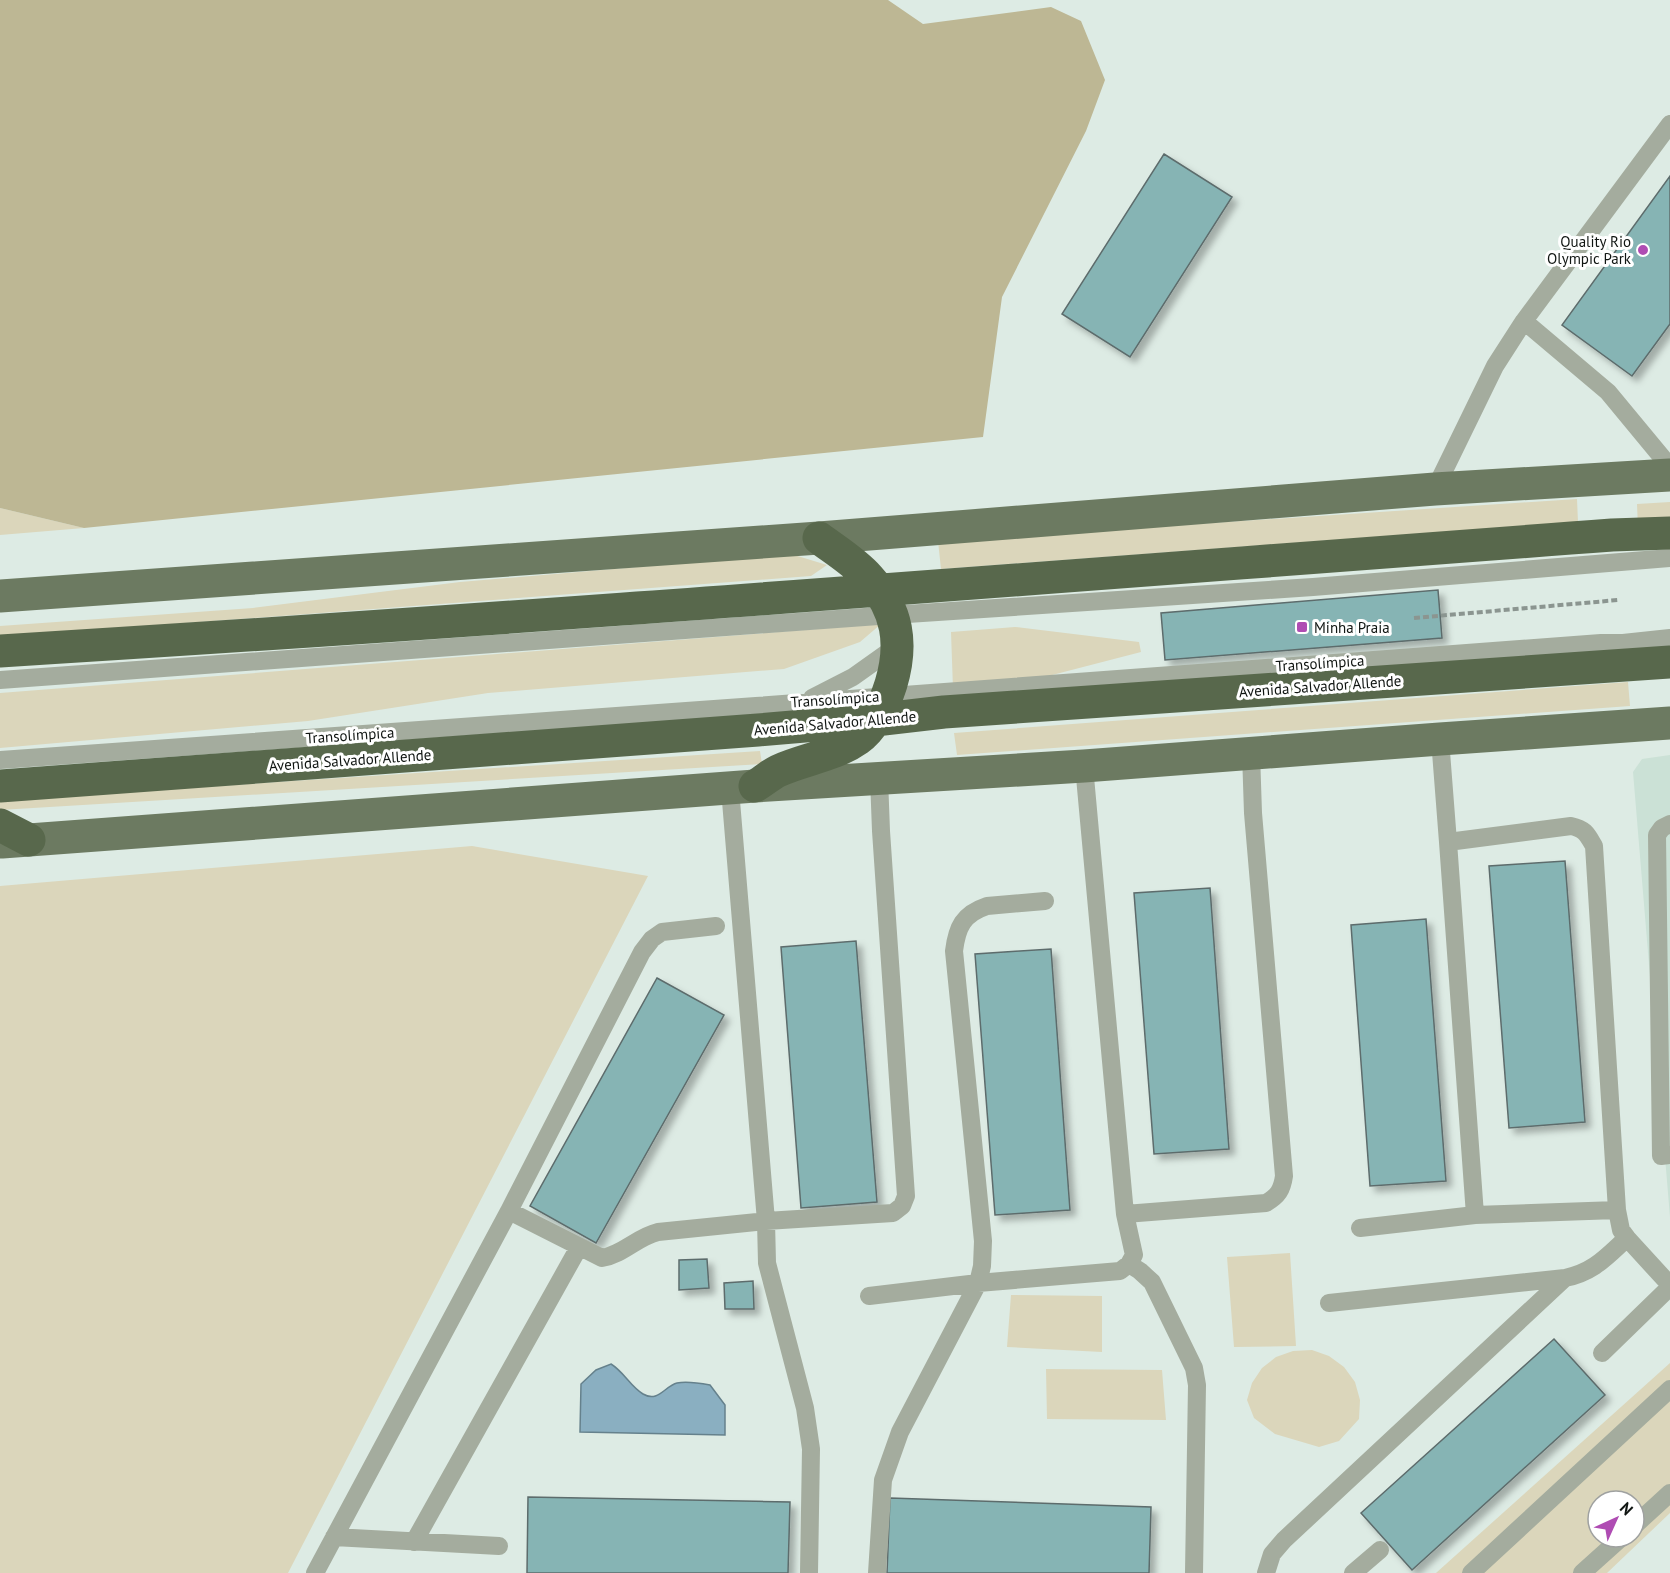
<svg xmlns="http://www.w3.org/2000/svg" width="1670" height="1573" viewBox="0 0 1670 1573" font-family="'PT Sans',sans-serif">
<defs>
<filter id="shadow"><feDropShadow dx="5.5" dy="5.5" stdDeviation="3" flood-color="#0004"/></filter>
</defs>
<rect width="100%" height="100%" fill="#ddebe4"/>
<path fill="#cbe1d6" d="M1670,755V1217L1633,772L1642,759Z"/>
<path fill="#dbd6bb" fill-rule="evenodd" d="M1577,499L1578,522L941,569L938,541Z
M1670,502V528L1638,529L1637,504Z
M0,508L84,528L0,535Z
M791,554L827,565L811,576L0,637V626L253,608L460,582Z
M881,624L860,642L784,669L488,693L308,721L0,748V693Z
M1015,627L1139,642L1141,652L1029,681L953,689L951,632Z
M1628,682L1630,706L957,755L954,733Z
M760,751L762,764L0,810V800Z
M472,846L648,876L288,1573H0V886Z
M1290,1253L1296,1346L1234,1347L1227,1257Z
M1011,1295L1102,1296V1352L1007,1347Z
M1312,1350L1329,1356L1344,1367L1355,1382L1360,1400L1359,1419L1339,1441L1319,1447L1275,1434L1254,1418L1247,1400L1252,1383L1262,1368L1276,1357L1293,1351Z
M1670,1363V1513L1607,1573H1436ZM1598,1501H1634V1537H1598Z
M1046,1369L1162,1370L1166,1420L1047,1419Z"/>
<path fill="#bdb794" d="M0,0H888L923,24L1051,7L1081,21L1105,80L1086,131L1002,297L983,437L84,528L0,508Z"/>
<path fill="#8aafc1" stroke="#65818c" stroke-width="1.5" d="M611,1364C624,1372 630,1386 643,1394C658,1403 665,1386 677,1383C688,1381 699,1383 710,1385L725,1405V1435L580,1432L581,1384L596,1370Z"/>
<path fill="#86b4b4" stroke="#5d6c6c" stroke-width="1.5" filter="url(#shadow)" d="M1164,154L1232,197L1130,357L1062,314Z
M1670,176V324L1632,376L1562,325Z
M1438,590L1442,638L1165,660L1161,613Z
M1565,861L1585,1122L1509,1128L1489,866Z
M1210,888L1229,1149L1154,1154L1134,893Z
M1426,919L1446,1181L1370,1186L1351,925Z
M856,941L877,1202L801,1208L781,947Z
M1051,949L1070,1210L995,1215L975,954Z
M657,978L724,1015L596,1243L530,1206Z
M707,1259L709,1288L679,1290V1260Z
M753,1281L754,1309H725L724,1283Z
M1554,1339L1605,1395L1412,1570L1361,1513Z
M528,1497L790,1502L788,1573H527Z
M890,1498L1151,1507L1149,1573H887Z"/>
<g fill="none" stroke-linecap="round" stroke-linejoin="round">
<path stroke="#8b9590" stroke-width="4" stroke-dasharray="6 3" stroke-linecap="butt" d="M1414,618L1618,600"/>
<path stroke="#a4ac9e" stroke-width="18" d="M1524,321L1608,392L1670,467
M1435,489L1495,366L1524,321L1670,124
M0,680L892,615L1313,587L1670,558
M812,698L853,677L898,645
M1440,739L1448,842L1571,826C1585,829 1587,834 1594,846L1617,1210L1621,1230L1627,1238L1670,1285
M0,760L756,706L1601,643H1623L1670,638
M1670,824L1662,828L1657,835L1661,1156L1670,1155
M1448,842L1475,1215L1617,1210
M509,1211L642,952L652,939L662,932L716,926
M1125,1214L1266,1203C1278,1196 1282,1190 1284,1176L1253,813L1251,753
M1360,1228L1475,1215
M1129,1264L1140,1271L1152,1282L1194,1368L1197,1385L1194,1573
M869,1296L978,1283L1120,1271L1129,1264L1134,1255L1125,1214L1084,766
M1329,1303L1565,1278C1594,1272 1606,1257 1627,1238
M1602,1353L1670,1287
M1634,1526L1670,1493
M334,1537L499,1546
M414,1542L579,1247
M315,1573L509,1211L602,1258C624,1254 637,1237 658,1232L766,1221L730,789
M809,1573L811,1449L805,1408L767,1263L766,1221L893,1213L902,1206L906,1196L881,831L879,778
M877,1573L883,1480L900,1432L978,1283L982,1266L983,1241L954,951C957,927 963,914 987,906L1045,901
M1266,1573L1272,1554L1284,1540L1565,1278
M1353,1573L1380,1550
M1471,1573L1670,1389
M1582,1573L1622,1537"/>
<path stroke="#6c7a61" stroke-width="33" d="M0,596L819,538L1435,489L1670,475
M2,842L755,786L1084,766L1440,739L1670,723"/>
<path stroke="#58684c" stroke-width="33" d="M0,651C538,618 1075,575 1612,535L1670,533
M0,786L758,730L875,720L944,712L1670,662
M755,786C762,782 770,775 778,771C804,759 834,756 858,739C875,727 885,703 891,684C903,644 898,610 869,578C855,562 835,550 819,538
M0,825L29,840"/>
</g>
<g fill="#af4cb3" stroke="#fff" stroke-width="2">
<circle cx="1643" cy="250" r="6"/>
<rect x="1296" y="621" width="12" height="12" rx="3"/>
</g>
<g text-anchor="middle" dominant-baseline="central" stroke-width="6" stroke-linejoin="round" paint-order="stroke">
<g font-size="15" fill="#101512" stroke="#fff" text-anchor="end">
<text x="1631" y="241">Quality Rio<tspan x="1631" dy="17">Olympic Park</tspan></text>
<text x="1314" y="627" text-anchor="start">Minha Praia</text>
</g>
<g font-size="15" fill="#101512" stroke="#fff">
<text transform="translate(1320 663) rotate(-4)">Transolímpica</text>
<text transform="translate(1320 686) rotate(-4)">Avenida Salvador Allende</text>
<text transform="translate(835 699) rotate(-4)">Transolímpica</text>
<text transform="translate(835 723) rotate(-5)">Avenida Salvador Allende</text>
<text transform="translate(350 735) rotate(-4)">Transolímpica</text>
<text transform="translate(350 760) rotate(-4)">Avenida Salvador Allende</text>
</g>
</g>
<g transform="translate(1616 1519) rotate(45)"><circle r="28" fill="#ffffff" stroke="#9fa1a0" stroke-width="1.5"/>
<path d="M0-4.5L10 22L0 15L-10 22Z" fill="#af4cb3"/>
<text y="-9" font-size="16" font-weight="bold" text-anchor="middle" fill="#101512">N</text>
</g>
</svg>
